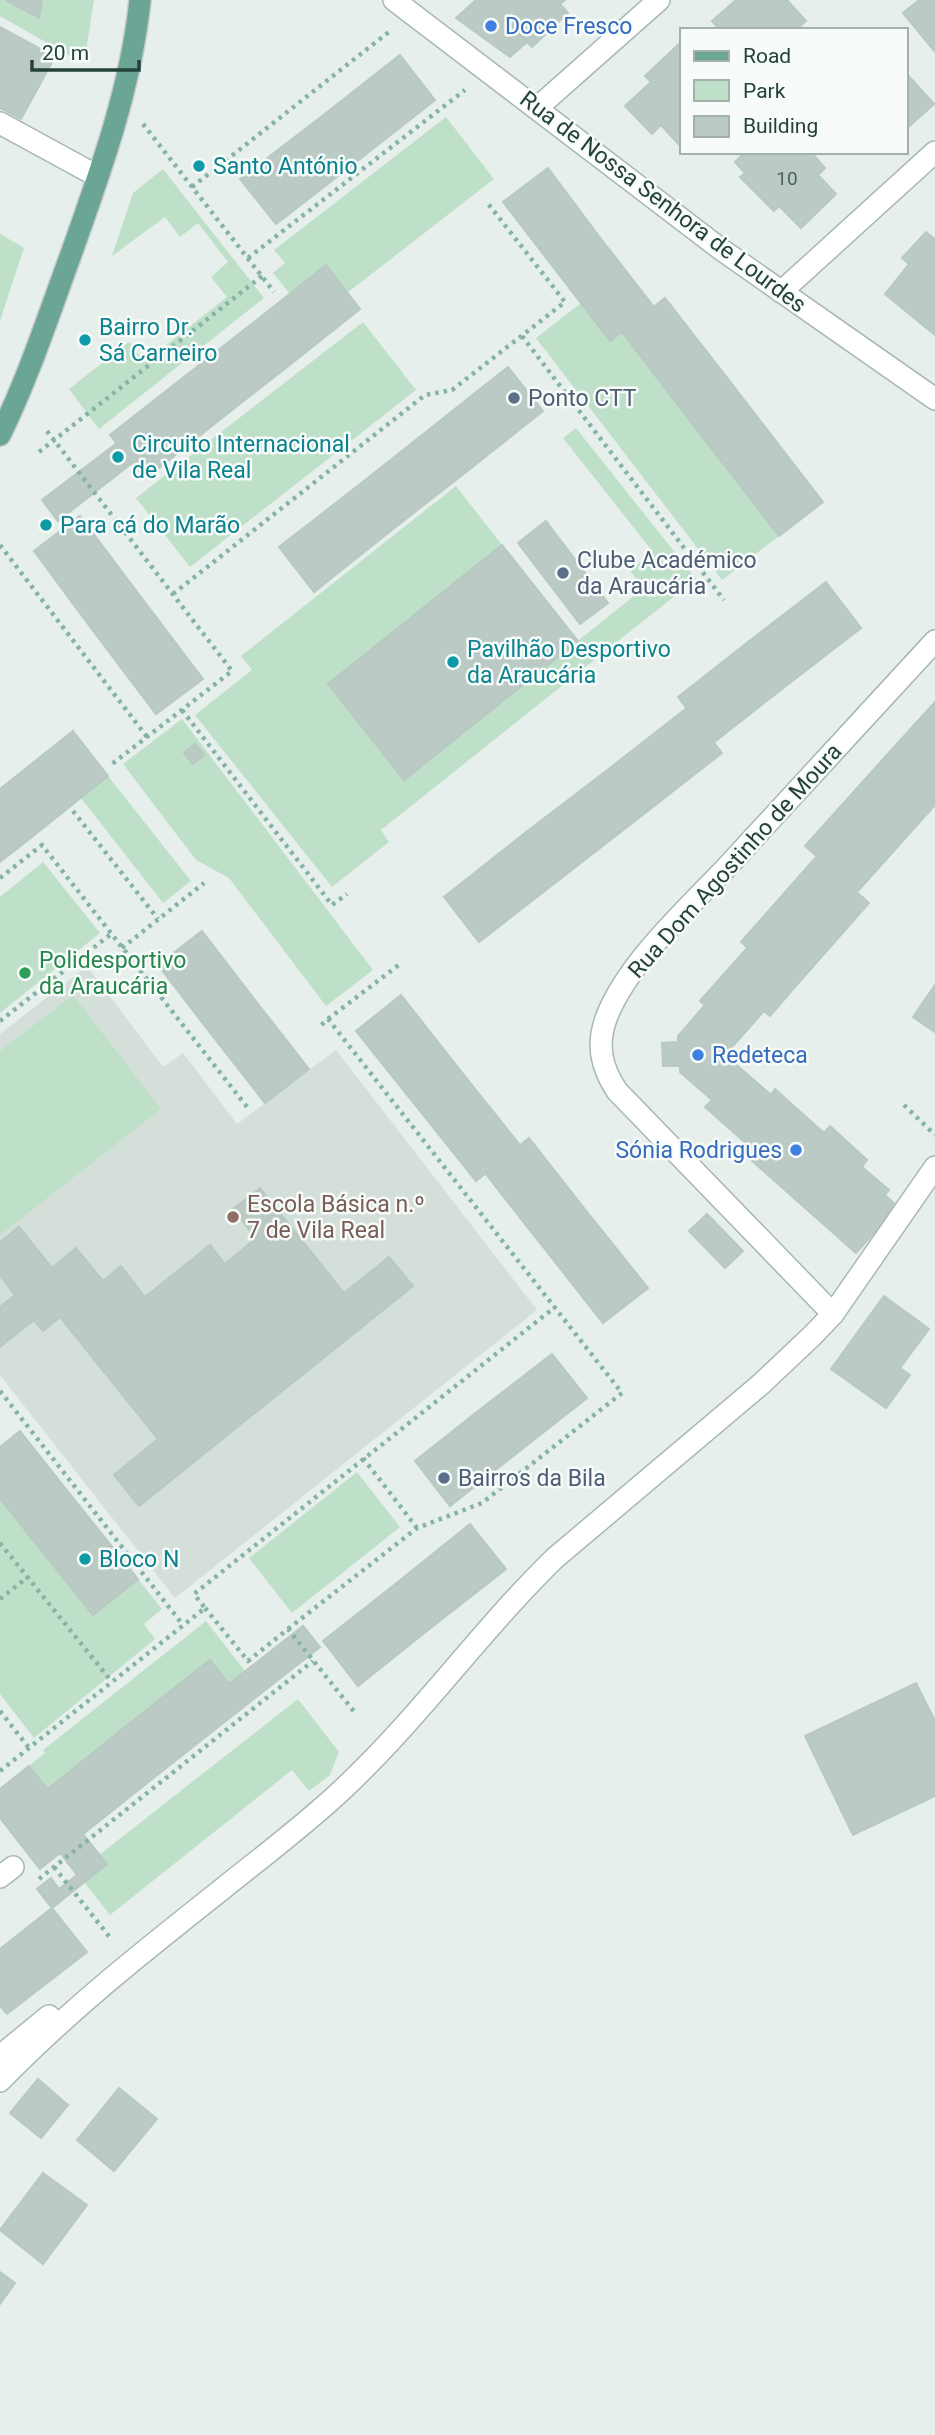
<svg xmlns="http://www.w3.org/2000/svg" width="935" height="2435" viewBox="0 0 935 2435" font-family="Roboto,sans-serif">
<rect width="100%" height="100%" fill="#e6efeb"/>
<path fill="#d4dfda" d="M87,966L163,1067L183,1053L237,1124L336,1050L537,1310L175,1598L0,1375V1034Z"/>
<path fill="#bfe0c8" d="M0,0H94L84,64L0,16Z
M446,117L494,179L347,293L290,294L273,273L285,263L274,250Z
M163,169L264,298L99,429L69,389L129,342L145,362L227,297L211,277L228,262L198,223L180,237L165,217L112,256L133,193Z
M0,234L24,248L0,321Z
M581,303L610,341L622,332L779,536L722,580L536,338Z
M363,322L416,390L190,567L136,498Z
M576,428L696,579L381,830L389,842L332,887L195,715L252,670L241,656L456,486L502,545L328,684L404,780L644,588L630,571L653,552L563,438Z
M182,719L373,970L326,1006L229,878L196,860L123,764Z
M108,776L191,881L163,903L81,798Z
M43,862L100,933L0,1013V897Z
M73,995L161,1109L0,1235V1051Z
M357,1472L400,1527L292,1613L249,1558Z
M0,1498L93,1615L138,1579L162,1609L144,1624L155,1639L34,1738L0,1694Z
M206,1621L245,1671L229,1684L209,1660L48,1789L29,1766L45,1753L43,1750Z
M298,1699L339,1752L330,1775L309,1791L292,1770L110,1915L84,1882L107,1864L99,1855Z"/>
<path fill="#bbcac4" stroke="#b8c9c2" stroke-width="2" d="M6,0H42L39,18Z
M476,0H487L527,42L510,57L456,18Z
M487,0H565L560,4L568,13L532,47Z
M736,0H787L806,21L796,30H720L712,21Z
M919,0H935V52L903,13Z
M0,27L55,57L21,119L0,108Z
M681,42V147L661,125L652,134L625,106L651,82L645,76Z
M400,55L435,100L356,162L321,117Z
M905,72L934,104L905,130Z
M321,117L356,162L276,224L240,179Z
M745,152H801L804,155L811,152L825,168L818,175L836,194L801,228L779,206L774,211L740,177L745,173L735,162Z
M548,168L598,235L554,268L503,202Z
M926,232L935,239V335L885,294L909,264L902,258Z
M598,235L654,307L610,341L554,268Z
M326,265L360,309L287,367L253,323Z
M665,298L718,366L674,400L622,332Z
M253,323L287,367L218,421L184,377Z
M718,366L769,432L725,466L674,400Z
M508,367L543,411L466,472L431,428Z
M184,377L218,421L145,479L110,435Z
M431,428L466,472L393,529L359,485Z
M769,432L823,502L779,536L725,466Z
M117,443L132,463L58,521L42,500Z
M359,485L393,529L314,592L279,547Z
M80,516L141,597L94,632L34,551Z
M546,521L608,603L580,624L518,543Z
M502,545L578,641L404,780L328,684Z
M826,582L861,628L787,685L752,639Z
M141,597L203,679L156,714L94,632Z
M752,639L787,685L713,743L678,697Z
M935,702V802L885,757Z
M687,708L722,753L636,820L601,775Z
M73,731L108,776L28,840L0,804V789Z
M195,744L204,755L193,764L184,753Z
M885,757L935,802V805L857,892L805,846Z
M601,775L636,820L560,879L525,833Z
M0,804L28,840L0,862Z
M525,833L560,879L479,942L444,897Z
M817,856L869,903L794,988L741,942Z
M202,931L255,1000L211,1034L158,965Z
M748,947L794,988L770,1016L764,1011L725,1055L771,1095L775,1089L796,1108L757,1153L705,1107L712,1100L680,1072V1066H663L662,1043L678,1042V1036L705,1005L700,1001Z
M935,985V1032L913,1017Z
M401,995L460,1070L416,1106L356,1031Z
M255,1000L309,1069L265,1103L211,1034Z
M460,1070L520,1145L476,1181L416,1106Z
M796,1108L824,1133L830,1126L867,1160L862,1167L889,1190L885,1195L897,1206L856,1253L751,1160Z
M529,1138L584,1208L540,1243L485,1173Z
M260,1188L344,1293L389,1257L413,1286L139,1506L114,1475L158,1439L60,1317L43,1331L34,1320L0,1347V1307L15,1295L0,1276V1242L19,1227L52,1268L76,1248L103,1281L121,1266L145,1297L210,1245L225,1264L256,1238L233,1209Z
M584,1208L648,1288L603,1323L540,1243Z
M707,1214L743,1251L725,1268L689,1231Z
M884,1296L929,1329L900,1368L910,1375L886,1408L831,1369Z
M552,1354L587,1398L517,1453L482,1408Z
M482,1408L517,1453L450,1506L415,1461Z
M20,1431L77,1503L32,1539L0,1498V1447Z
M77,1503L138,1579L93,1615L32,1539Z
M470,1524L506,1569L433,1626L398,1582Z
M398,1582L433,1626L358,1686L323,1641Z
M303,1626L320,1647L246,1705L229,1684Z
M210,1660L246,1705L166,1768L130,1723Z
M916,1683L935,1721V1796L853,1835L805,1736Z
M130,1723L166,1768L83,1834L48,1789Z
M29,1766L83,1834L40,1869L0,1818V1789Z
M83,1834L107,1864L52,1908L37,1889L51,1878L59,1889L77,1875L60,1853Z
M52,1908L87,1952L7,2014L0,2006V1949Z
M38,2079L68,2105L41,2138L10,2113Z
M119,2088L157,2119L114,2171L77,2140Z
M43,2173L87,2205L43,2264L0,2230Z
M0,2272L15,2283L0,2304Z"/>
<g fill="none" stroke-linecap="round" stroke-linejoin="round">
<defs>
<path id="minor" d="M537,108L659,0
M0,123L97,176
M781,292L935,152
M833,1314L617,1091C601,1067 596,1044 607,1016C628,963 687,909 726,868C796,792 865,717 935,641
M0,1877L13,1867"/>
<path id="tertiary" d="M394,0L722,250L935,399
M0,2056L49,2016
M0,2081C68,2011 144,1951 221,1890C262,1857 305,1825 343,1789C420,1717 480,1631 555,1558L760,1385L813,1335L833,1314L935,1167"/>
<path id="primary" d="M0,435C28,378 48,317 70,257C100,173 131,88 140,0"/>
</defs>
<use href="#minor" stroke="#a8b8b2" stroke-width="24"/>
<use href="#tertiary" stroke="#a8b8b2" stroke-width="24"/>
<use href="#primary" stroke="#c2cac8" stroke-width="24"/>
<path stroke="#86b3a5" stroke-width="4.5" stroke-dasharray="3.5 5" stroke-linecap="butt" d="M143,124L274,292
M192,187L390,31
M248,258L465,90
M522,336L724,600
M47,431L232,671L112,764
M39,452L262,276
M0,545L147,737
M173,594L425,395L452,390L565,302L486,201
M182,710L332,905L347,894
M73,811L158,919
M0,878L42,845L247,1107
M122,948L204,883
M328,1019L400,964
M0,1021L111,934
M904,1105L935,1135
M0,1391L183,1625
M363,1458L417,1528
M0,1543L112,1682
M0,1599L28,1577
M205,1608L248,1661L288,1629L356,1714
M288,1629L417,1528L482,1503L622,1393L328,1019L318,1028
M0,1711L29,1748
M0,1771L205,1608L194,1594L555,1307
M54,1867L112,1940
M39,1879L313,1661"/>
<use href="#minor" stroke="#fff" stroke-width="21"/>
<use href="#tertiary" stroke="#fff" stroke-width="21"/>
<use href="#primary" stroke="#6aa596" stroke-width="21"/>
</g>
<g fill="#3f7fe0" stroke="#f7fbf9" stroke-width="2.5">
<circle cx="491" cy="26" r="7"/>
<circle cx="698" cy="1055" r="7"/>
<circle cx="796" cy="1150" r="7"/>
</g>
<g fill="#0f9aa8" stroke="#f7fbf9" stroke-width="2.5">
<circle cx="199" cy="166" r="7"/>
<circle cx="85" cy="340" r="7"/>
<circle cx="118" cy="457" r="7"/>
<circle cx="46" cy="525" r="7"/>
<circle cx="453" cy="662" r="7"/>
<circle cx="85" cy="1559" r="7"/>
</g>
<g fill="#5c6f8a" stroke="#f7fbf9" stroke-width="2.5">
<circle cx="514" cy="398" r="7"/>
<circle cx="563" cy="573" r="7"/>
<circle cx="444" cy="1478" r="7"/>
</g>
<circle fill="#2e9e5b" stroke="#f7fbf9" stroke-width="2.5" cx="25" cy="973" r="7"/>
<circle fill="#8d6e63" stroke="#f7fbf9" stroke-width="2.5" cx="233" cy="1217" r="7"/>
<g text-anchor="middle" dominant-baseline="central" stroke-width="5" stroke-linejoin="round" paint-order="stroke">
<g font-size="19" fill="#4a645c">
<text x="787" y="178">10</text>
</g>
<g font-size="23" fill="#366cbe" stroke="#f7fbf9" text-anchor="start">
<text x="505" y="26">Doce Fresco</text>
<text x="712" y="1055">Redeteca</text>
<text x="782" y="1150" text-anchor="end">Sónia Rodrigues</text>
</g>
<g font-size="23" fill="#0d838f" stroke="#f7fbf9" text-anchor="start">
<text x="213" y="166">Santo António</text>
<text x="99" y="327">Bairro Dr.<tspan x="99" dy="26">Sá Carneiro</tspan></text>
<text x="132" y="444">Circuito Internacional<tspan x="132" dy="26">de Vila Real</tspan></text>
<text x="60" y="525">Para cá do Marão</text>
<text x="467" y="649">Pavilhão Desportivo<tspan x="467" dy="26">da Araucária</tspan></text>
<text x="99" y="1559">Bloco N</text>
</g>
<g font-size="23" fill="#24423a" stroke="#f7fbf9">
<text transform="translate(663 202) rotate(37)">Rua de Nossa Senhora de Lourdes</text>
<text transform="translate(735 861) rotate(-48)">Rua Dom Agostinho de Moura</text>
</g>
<g font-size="23" fill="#4e5e75" stroke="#f7fbf9" text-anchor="start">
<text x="528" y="398">Ponto CTT</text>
<text x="577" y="560">Clube Académico<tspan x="577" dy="26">da Araucária</tspan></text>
<text x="458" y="1478">Bairros da Bila</text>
</g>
<g font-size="23" fill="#27864d" stroke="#f7fbf9" text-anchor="start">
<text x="39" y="960">Polidesportivo<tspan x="39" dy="26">da Araucária</tspan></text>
</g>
<g font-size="23" fill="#785e54" stroke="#f7fbf9" text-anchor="start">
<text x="247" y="1204">Escola Básica n.º<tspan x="247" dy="26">7 de Vila Real</tspan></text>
</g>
</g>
<rect x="680" y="28" width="228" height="126" fill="#f7fbf9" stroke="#a3b1ad" stroke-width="2"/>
<rect x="694" y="51" width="35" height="10" fill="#6aa596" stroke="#a3b1ad" stroke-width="2"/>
<text x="743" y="63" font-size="21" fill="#24423a">Road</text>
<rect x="694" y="80" width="35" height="21" fill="#bfe0c8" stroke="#a3b1ad" stroke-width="2"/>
<text x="743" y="98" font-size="21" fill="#24423a">Park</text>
<rect x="694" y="116" width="35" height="21" fill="#bbcac4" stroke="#a3b1ad" stroke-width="2"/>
<text x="743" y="133" font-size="21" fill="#24423a">Building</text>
<path d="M32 60v10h107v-10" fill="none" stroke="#24423a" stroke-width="3.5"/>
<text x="42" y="60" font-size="21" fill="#24423a" stroke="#f7fbf9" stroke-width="5" paint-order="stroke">20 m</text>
</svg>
